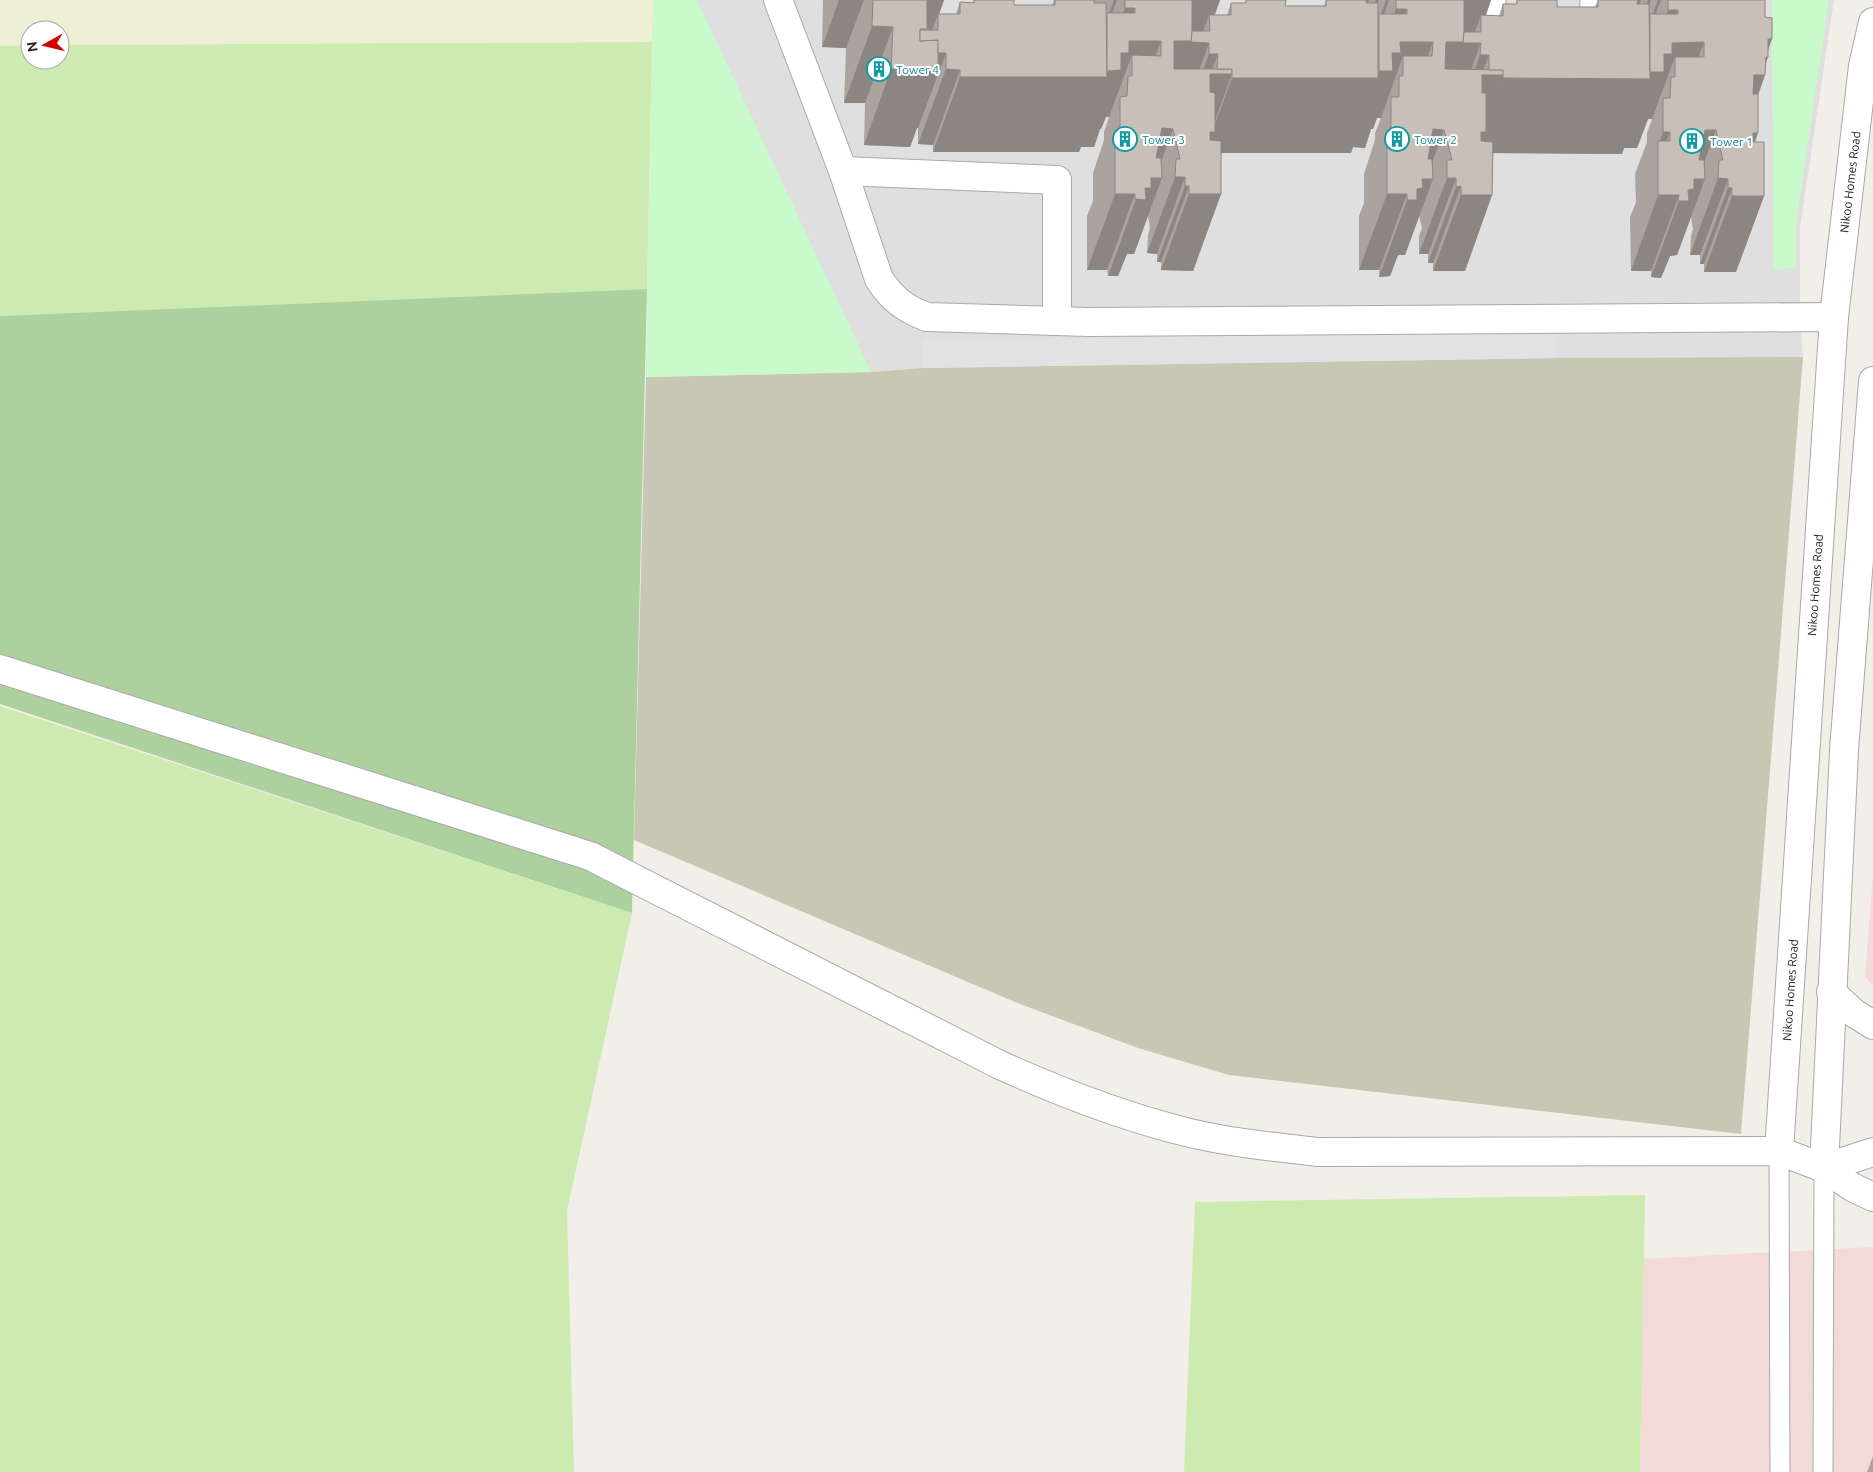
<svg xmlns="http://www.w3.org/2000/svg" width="1873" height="1472" font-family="Ubuntu,sans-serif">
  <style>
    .residential { fill: #e0dfdf }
    .commercial { fill: #f2dad9 }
    .construction { fill: #c7c7b4 }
    .farmland { fill: #eef0d5 }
    .grass { fill: #cdebb0 }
    .forest { fill: #add19e }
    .park { fill: #c8facc }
    .parking { fill: #e2e2e2 }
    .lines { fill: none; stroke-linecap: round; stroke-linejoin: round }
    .service-casing { stroke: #a9a9a9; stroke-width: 21 }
    .minor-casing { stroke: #a9a9a9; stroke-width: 30 }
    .tertiary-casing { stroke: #a9a9a9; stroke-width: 30 }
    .service { stroke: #fff; stroke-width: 19 }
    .minor { stroke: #fff; stroke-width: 28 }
    .tertiary { stroke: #fff; stroke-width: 28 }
    .wall { fill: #aba49e }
    .shaded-wall { fill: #8b8681 }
    .building { fill: #c7bfb8; stroke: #8b8681 }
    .labels { text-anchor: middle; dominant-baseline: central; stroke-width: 4; stroke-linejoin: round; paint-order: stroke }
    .culture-label { font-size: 12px; fill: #0d838f; stroke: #fff; text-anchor: start }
    .street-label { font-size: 12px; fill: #222; stroke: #fff }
  </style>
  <rect width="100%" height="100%" fill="#f2efe9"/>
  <polygon class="residential" points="653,0 1834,0 1800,228 1800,318 1803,357 1556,358 923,368 871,372 646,377"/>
  <g class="commercial">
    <polygon points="1873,874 1873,986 1865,977"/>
    <polygon points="1873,1247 1873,1472 1640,1472 1643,1259"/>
  </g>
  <polygon class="construction" points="1803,357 1741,1134 1229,1075 1138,1048 1020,1004 634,840 646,377 871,372 923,368 1556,358"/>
  <polygon class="farmland" points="0,0 653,0 652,42 60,45 60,30 30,30 30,45 0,46"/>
  <g class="grass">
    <polygon points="652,42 647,289 0,316 0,46 30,45 30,60 60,60 60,45"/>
    <polygon points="0,706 632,913 567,1211 574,1472 0,1472"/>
    <polygon points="1645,1195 1640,1472 1184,1472 1195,1202"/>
  </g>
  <polygon class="forest" points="647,289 632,913 0,704 0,316"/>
  <g class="park">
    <polygon points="653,0 697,0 871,372 646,377"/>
    <polygon points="1772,0 1829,0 1796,223 1796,268 1773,269"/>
  </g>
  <polygon class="parking" points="1555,330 1556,358 923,368 923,340"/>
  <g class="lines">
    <defs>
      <g id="service">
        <polyline points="1589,31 1590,0"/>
        <polyline points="1495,40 1496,0"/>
        <polyline points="1779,1151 1780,1472"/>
        <polyline points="1823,1472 1824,1168"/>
      </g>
      <g id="minor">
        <path d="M778,0L843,171L879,279C892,299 905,309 927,317L1088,322L1834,317"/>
        <polyline points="843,171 1057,180 1057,321"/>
        <polyline points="1831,992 1854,1013 1873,1025"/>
        <polyline points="1779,1151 1834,317 1863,66 1873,22"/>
        <polyline points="1824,1168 1844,750 1873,381"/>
      </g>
      <g id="tertiary">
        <path d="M0,669L590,856L1000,1065C1062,1093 1124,1117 1190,1133C1232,1143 1275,1147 1318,1152L1779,1151L1824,1168L1852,1187L1873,1197"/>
        <polyline points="1824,1168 1873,1152"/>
      </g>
    </defs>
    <use href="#service" class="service-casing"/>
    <use href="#minor" class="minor-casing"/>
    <use href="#tertiary" class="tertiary-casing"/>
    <use href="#service" class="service"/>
    <use href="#minor" class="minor"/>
    <use href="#tertiary" class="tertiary"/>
  </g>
  <g class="wall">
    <polygon points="823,0 944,0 939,14 956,14 960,2 973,3 974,0 1014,0 1014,5 1052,5 1054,0 1220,0 1215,15 1227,15 1231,3 1245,3 1246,0 1285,6 1324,6 1326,0 1491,0 1486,15 1499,16 1503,4 1516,4 1517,0 1557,7 1595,7 1598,0 1765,0 1765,17 1768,49 1765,65 1765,75 1758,96 1758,133 1755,142 1764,196 1736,272 1704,272 1704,264 1700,264 1700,255 1690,255 1691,236 1693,229 1691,217 1677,255 1670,256 1661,278 1651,277 1651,271 1631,271 1630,217 1636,202 1635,174 1647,142 1647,133 1652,119 1648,119 1637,148 1624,148 1622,154 1493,153 1492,195 1465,271 1433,271 1433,263 1428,263 1428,254 1419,254 1419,236 1422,228 1419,216 1405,255 1398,255 1390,276 1379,277 1379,270 1359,270 1359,216 1364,203 1364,174 1375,140 1375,133 1381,118 1377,118 1373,129 1371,129 1365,148 1353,147 1351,153 1221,153 1221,194 1193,271 1161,270 1161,262 1157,262 1157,254 1147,253 1148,235 1150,228 1148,216 1134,254 1127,254 1118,276 1108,276 1107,270 1087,270 1087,216 1093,201 1093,173 1104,140 1104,132 1109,117 1106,117 1101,129 1100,129 1094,147 1081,147 1079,152 933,152 933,145 918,144 918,128 917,128 910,147 864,145 865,103 844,103 846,48 822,47"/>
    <polygon points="1873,1456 1873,1472 1867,1472"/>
  </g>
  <g class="shaded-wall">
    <polygon points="839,0 864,0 846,48 822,47"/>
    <polygon points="926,0 944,0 938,17 938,14 928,42 937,53 946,53 918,128 917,128 910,147 864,145 891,69"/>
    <polygon points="1114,0 1117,0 1107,28 1107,19"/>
    <polygon points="1190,0 1220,0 1209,29 1209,15 1199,43 1209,43 1182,118 1164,117 1191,42 1164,117 1174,41"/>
    <polygon points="1366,0 1369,0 1362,19"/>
    <polygon points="1376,0 1379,0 1365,38 1362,38"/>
    <polygon points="1386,0 1389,0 1379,29 1379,20"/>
    <polygon points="1463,0 1491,0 1481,29 1481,15 1471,43 1481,43 1453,118 1418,118 1446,42"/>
    <polygon points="1638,0 1641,0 1634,20 1631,20"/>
    <polygon points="1648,0 1651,0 1637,39 1634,38"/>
    <polygon points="1658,0 1661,0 1650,29 1650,21"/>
    <polygon points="1125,8 1135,8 1113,70 1121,53 1129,41 1161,41 1133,118 1127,96 1132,76 1132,55 1109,117 1106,117 1101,129 1100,129 1094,147 1081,147 1079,152 933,152 960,77 1107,56"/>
    <polygon points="1396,9 1407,9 1384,71 1392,53 1400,42 1433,42 1405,118 1399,97 1403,76 1403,56 1381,118 1377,118 1373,129 1371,129 1365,148 1353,147 1351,153 1207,153 1221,194 1193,271 1161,270 1189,194 1210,74 1232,74 1211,132 1212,132 1232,78 1376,78 1379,71 1379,56"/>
    <polygon points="1668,10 1678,10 1656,72 1664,54 1672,43 1704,42 1676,119 1670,98 1675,77 1675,57 1652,119 1648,119 1637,148 1624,148 1622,154 1478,153 1492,195 1465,271 1433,271 1461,195 1461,188 1482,75 1504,75 1483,132 1503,78 1650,58"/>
    <polygon points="872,26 893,27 865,103 844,103"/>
    <polygon points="1768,39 1772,39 1759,75 1766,57 1768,57 1762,75 1765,75 1737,151 1754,75"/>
    <polygon points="1209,54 1218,54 1190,129 1182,129"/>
    <polygon points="1480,55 1489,55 1461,130 1453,130"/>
    <polygon points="946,69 960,70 933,145 918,144"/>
    <polygon points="1162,128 1173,129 1155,178 1162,178 1134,254 1127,254 1118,276 1108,276"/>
    <polygon points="1433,129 1444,130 1426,179 1433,179 1405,255 1398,255 1390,276 1379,277"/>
    <polygon points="1705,130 1716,130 1698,179 1705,179 1677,255 1670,256 1661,278 1651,277"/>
    <polygon points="1120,131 1127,131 1115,165 1115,145"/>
    <polygon points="1391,131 1399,131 1387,164 1387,144"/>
    <polygon points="1663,132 1670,132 1658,166 1658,147"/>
    <polygon points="1753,133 1758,133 1735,196 1764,196 1736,272 1704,272 1732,196"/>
    <polygon points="1175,177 1185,177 1157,254 1147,253"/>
    <polygon points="1447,178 1456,178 1428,254 1419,254"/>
    <polygon points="1718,178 1728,179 1700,255 1690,255"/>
    <polygon points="1185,186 1189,186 1161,262 1157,262"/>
    <polygon points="1461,186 1433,263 1428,263 1456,187"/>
    <polygon points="1728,188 1732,188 1704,264 1700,264"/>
    <polygon points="1115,194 1135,194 1107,270 1087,270"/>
    <polygon points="1387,194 1407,194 1379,270 1359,270"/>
    <polygon points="1658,195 1679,195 1651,271 1631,271"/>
  </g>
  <g class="building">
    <polygon points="873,0 927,0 927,29 920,29 920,41 938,40 938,71 891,69 893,27 872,26"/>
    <polygon points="974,0 1014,0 1014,5 1055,5 1055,0 1094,0 1094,3 1106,3 1107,77 960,77 960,70 946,69 946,53 938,53 938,40 920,41 920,30 938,30 938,14 960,14 960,2 974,3"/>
    <polygon points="1125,0 1192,0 1192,41 1174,41 1174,69 1232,69 1232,74 1210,74 1210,92 1215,93 1215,132 1210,132 1210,140 1221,141 1221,194 1189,194 1189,186 1185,186 1185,177 1175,177 1176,159 1180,159 1173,129 1162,128 1156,158 1161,158 1162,178 1151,178 1151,188 1145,188 1146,200 1135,199 1135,194 1115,194 1115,140 1127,139 1127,131 1120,131 1120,97 1127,96 1128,76 1132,76 1132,55 1161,56 1161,41 1129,41 1129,53 1121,53 1121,70 1107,71 1107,13 1135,13 1135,8 1125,8"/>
    <polygon points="1246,0 1286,0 1285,6 1326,6 1326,0 1366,0 1366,3 1378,3 1378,78 1232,78 1232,69 1217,69 1218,54 1209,54 1209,43 1191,42 1192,31 1210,31 1209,15 1231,15 1231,3 1246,3"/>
    <polygon points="1396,0 1464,0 1464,42 1446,42 1445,69 1503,70 1504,75 1482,75 1482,93 1486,93 1486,132 1481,132 1481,141 1493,142 1492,195 1461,195 1461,186 1456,187 1456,178 1447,178 1447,160 1452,160 1444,130 1433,129 1428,159 1432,159 1433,179 1422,179 1423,188 1417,189 1417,200 1407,200 1407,194 1387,194 1387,140 1399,140 1399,131 1391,131 1391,97 1399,97 1399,76 1403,76 1403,56 1432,56 1433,42 1400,42 1401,53 1392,53 1393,71 1379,71 1379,14 1407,14 1407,9 1396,9"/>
    <polygon points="1517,0 1557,0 1557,7 1598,7 1598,0 1638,0 1637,4 1649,4 1650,79 1503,78 1503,70 1489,70 1489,55 1480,55 1481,43 1463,43 1464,32 1481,32 1481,15 1503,16 1503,4 1517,4"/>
    <polygon points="1668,0 1765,0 1765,17 1772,18 1772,39 1768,39 1768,57 1766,57 1765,75 1754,75 1753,94 1758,94 1758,133 1753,133 1753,142 1764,142 1764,196 1732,196 1732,188 1728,188 1728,179 1718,178 1719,160 1723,160 1716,130 1705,130 1699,160 1704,160 1705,179 1694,179 1694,189 1688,190 1689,201 1678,201 1679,195 1658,195 1658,141 1670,141 1670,132 1663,132 1663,98 1670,98 1671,77 1675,77 1675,57 1704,57 1704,42 1672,43 1672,54 1664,54 1664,72 1650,72 1650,14 1678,14 1678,10 1668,10"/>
  </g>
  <defs>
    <symbol id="building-ring" viewBox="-11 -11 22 22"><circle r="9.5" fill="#fff" stroke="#0f9aa8" stroke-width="1.5"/><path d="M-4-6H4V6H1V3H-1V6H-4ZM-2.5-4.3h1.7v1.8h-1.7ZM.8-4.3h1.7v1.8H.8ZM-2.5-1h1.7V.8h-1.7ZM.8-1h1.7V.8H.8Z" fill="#0f9aa8"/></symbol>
  </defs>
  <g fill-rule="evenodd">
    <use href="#building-ring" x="865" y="55" width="28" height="28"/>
    <use href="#building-ring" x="1111" y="125" width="28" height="28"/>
    <use href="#building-ring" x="1383" y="125" width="28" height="28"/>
    <use href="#building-ring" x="1678" y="127" width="28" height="28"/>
  </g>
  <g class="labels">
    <g class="culture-label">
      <text x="896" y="69">Tower 4</text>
      <text x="1142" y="139">Tower 3</text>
      <text x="1414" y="139">Tower 2</text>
      <text x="1710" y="141">Tower 1</text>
    </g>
    <g class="street-label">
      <text transform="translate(1850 182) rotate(-83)">Nikoo Homes Road</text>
      <text transform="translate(1815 585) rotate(-86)">Nikoo Homes Road</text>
      <text transform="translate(1790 990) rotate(-86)">Nikoo Homes Road</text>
    </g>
  </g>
  <g transform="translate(45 45) rotate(262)"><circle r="24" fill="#ffffff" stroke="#a7a7a7"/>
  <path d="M0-4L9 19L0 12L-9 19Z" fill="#d40000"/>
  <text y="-8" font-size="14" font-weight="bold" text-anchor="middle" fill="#222222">N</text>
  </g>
</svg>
